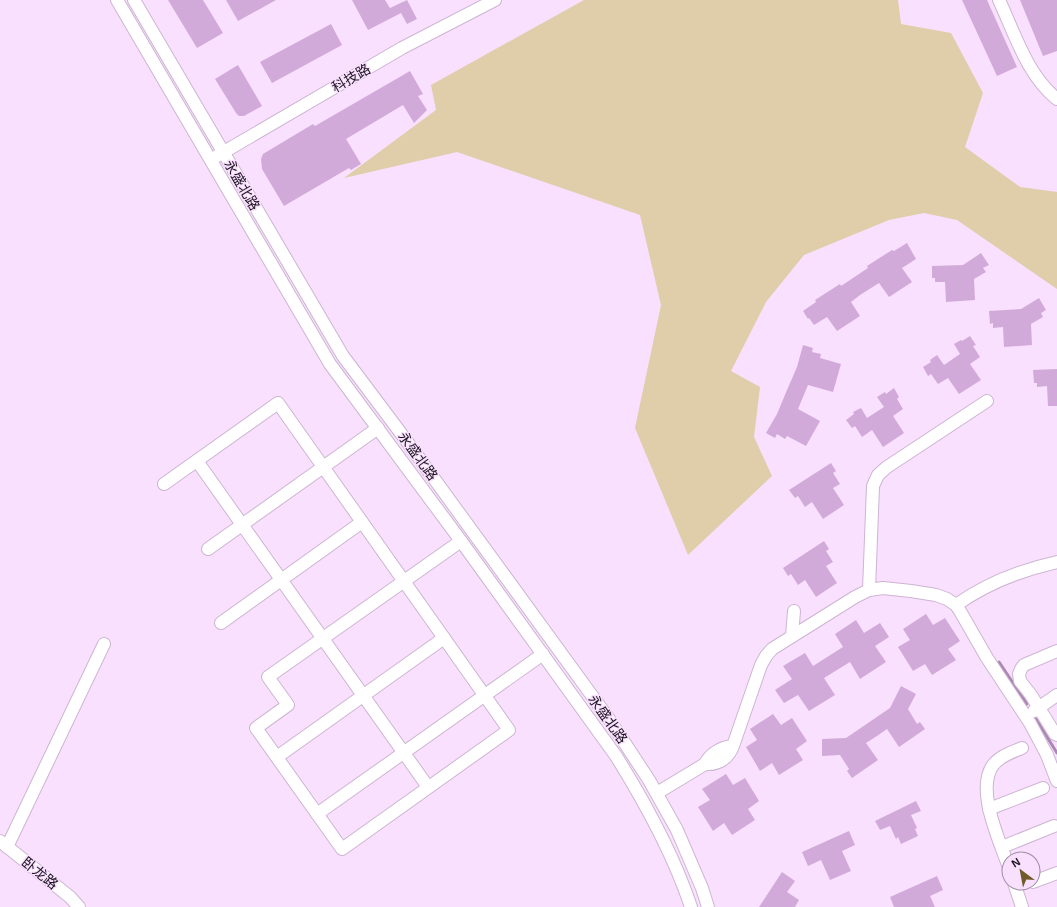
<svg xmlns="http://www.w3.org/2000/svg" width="1057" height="907" font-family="Helvetica,'Noto Sans SC',sans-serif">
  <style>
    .green { fill: #e0cda9 }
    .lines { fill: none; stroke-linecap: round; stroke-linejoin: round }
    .stream { stroke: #ac86b4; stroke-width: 3 }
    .building { fill: #d2aada }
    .minor-casing { stroke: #cdb5d2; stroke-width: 14 }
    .minor { stroke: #fff; stroke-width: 12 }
    .labels { text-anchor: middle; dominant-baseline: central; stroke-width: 3; stroke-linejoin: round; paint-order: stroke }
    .street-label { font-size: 14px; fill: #1c141e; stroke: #f8e0fe }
  </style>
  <rect width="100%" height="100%" fill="#f8e0fe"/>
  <polygon class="green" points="584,0 898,0 901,24 951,33 983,93 965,147 1020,187 1057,192 1057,289 957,220 924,213 889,220 804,255 766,302 731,371 760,387 754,437 772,476 688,555 635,428 661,305 640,215 457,152 344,178 436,110 431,85"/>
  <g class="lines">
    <g class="stream">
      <polyline points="999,662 1027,704"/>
      <polyline points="1036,719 1057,753"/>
    </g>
  </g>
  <g class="building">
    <polygon points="168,0 203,0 223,33 197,48"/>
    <polygon points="226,0 276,0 238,21"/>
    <polygon points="352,0 385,0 390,8 407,0 417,19 407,24 401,13 368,30"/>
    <polygon points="962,0 987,0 1017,67 997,76"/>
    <polygon points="1020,0 1057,0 1057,51 1043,56"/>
    <polygon points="331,24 342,45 272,83 260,62"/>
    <polygon points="238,65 262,106 244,116 239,116 236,113 215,79"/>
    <polygon points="410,71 423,94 418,96 427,110 414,123 403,105 346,139 361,164 351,170 349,168 284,206 262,169 261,159 263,154 313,124 315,126"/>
    <polygon points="907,243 916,259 902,268 912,282 889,297 879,283 860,295 851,302 860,316 837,331 827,317 814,325 809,318 808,319 803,311 816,302 815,300 840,284 841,286 868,268 867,266 892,250 894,251"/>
    <polygon points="981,253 989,265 983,268 986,272 974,279 975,300 946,302 945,282 935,282 935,278 932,278 932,266 963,265"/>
    <polygon points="1039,298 1046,310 1041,313 1043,317 1031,324 1032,345 1004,347 1003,327 993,328 993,323 990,324 989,311 1021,309"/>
    <polygon points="970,336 976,345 973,346 980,357 970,364 981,380 959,394 948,378 938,384 931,374 928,376 923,367 931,362 930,360 937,355 944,365 960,354 954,344 961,340 962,341"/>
    <polygon points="803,345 813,348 812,352 821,354 820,358 841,364 833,392 808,385 798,409 820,421 806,446 787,436 785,439 777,434 775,438 766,433 777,414 787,390 797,367"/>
    <polygon points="1057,369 1057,406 1048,406 1047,386 1037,387 1037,383 1034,383 1033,370"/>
    <polygon points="894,388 899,397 897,399 903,409 893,416 904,433 883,447 872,430 862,437 855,426 852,428 846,420 854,414 853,412 861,408 867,418 884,407 877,397 885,392 886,394"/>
    <polygon points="831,463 836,471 833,473 840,484 833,488 844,505 823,519 812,502 805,507 798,496 795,498 789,490"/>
    <polygon points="824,541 829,549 826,551 833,562 826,566 837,583 816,597 805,580 798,585 791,574 788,576 783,568"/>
    <polygon points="926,614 933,625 945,618 960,641 948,649 956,660 932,675 925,664 913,671 898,647 910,640 903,629"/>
    <polygon points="856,620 864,633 880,623 889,637 875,646 886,662 860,679 850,662 824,678 835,695 809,711 798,695 784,703 775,690 792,679 783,666 805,653 813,666 843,647 835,634"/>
    <polygon points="901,686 916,694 908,709 917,724 920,722 925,729 899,747 887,729 877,736 866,743 878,760 852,778 847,771 849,769 840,755 822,756 822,739 846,738 890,708"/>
    <polygon points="773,714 781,725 792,718 807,741 796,749 803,760 779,775 772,763 760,771 746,747 757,740 750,729"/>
    <polygon points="726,774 733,785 745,778 759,801 748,809 755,820 732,835 724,823 713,831 698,807 710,800 702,789"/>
    <polygon points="916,801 921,811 911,815 917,828 915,829 918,836 901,844 898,837 896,839 890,826 880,830 875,821"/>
    <polygon points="849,831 855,845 842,851 851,871 830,880 821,860 808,866 802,852"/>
    <polygon points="782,872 795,881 787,892 799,900 795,907 759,907"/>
    <polygon points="937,876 943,890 930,896 935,907 894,907 890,897"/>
  </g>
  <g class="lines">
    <defs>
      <g id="minor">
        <path d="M117,0L330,364L461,541L616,756C646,804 673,853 691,907"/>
        <polyline points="134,0 343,356 403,436 609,719 649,780 677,830 702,888 708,907"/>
        <path d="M999,0C1015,34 1027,75 1057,99"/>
        <polyline points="217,156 402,48 495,0"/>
        <polyline points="197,461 428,787"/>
        <path d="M164,484L278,403C355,512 432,621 509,730L342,849L256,728L288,705L268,677C333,631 397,586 461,541"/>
        <polyline points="208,549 378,428"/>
        <polyline points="869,590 873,486 878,475 887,467 987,401"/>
        <path d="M956,605C986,584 1021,570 1057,562"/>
        <polyline points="221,623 362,522"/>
        <polyline points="792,636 794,611"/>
        <polyline points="1057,651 1024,665 1021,669 1019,674 1020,681 1031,695 1055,734 1057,735"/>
        <polyline points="1034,711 1057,695"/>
        <path d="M733,746C721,747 710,754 705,764C718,765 728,759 733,746L761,665L766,656L772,649L855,597L869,590L883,588L911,591L936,595L947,599L956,605L960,611L987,658L1030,723L1047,755L1057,781"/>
        <polyline points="277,757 444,638"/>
        <polyline points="657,793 705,764"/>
        <polyline points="989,809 1043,788"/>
        <polyline points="317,814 543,654"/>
        <polyline points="0,841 70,897 79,907"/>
        <polyline points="7,847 104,644"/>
        <polyline points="1002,847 1054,826"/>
        <path d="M1009,868C1000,841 975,790 993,765C1000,756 1012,752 1022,748"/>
        <polyline points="1033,882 1057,873"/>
        <polyline points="1014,883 1022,907"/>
      </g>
    </defs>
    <use href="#minor" class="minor-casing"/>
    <use href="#minor" class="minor"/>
  </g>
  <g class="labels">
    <g class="street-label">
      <text transform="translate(351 78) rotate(-30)">科技路</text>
      <text transform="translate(242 185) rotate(60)">永盛北路</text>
      <text transform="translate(418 456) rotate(54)">永盛北路</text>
      <text transform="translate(608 719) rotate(55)">永盛北路</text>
      <text transform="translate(40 873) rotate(39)">卧龙路</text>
    </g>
  </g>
  <g transform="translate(1021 871) rotate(328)"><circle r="19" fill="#f8e0fe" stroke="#a08ea4"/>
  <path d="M0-3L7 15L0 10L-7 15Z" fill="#715a2a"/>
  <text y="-6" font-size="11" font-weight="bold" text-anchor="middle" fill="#1c141e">N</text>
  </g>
</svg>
